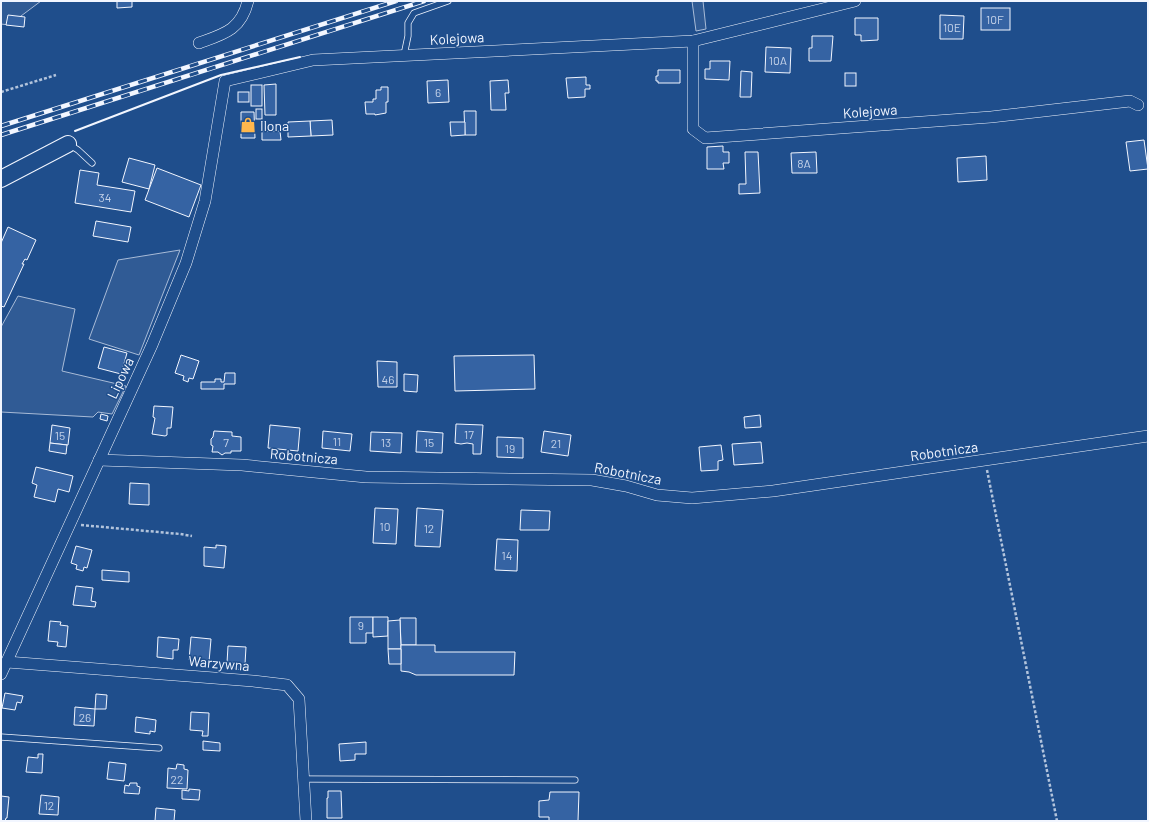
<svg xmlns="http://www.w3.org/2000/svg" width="1149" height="822" font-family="Barlow,sans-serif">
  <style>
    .green { fill: #305b95; stroke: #a8bbd7 }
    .building { fill: #3563a3; stroke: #f2f6ff }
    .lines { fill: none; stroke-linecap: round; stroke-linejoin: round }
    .lane-casing { stroke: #f2f6ff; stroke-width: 7 }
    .street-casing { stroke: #f2f6ff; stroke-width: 12 }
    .secondary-casing { stroke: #f2f6ff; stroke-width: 18 }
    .path { stroke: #b3c4dc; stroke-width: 2.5; stroke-dasharray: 3 2; stroke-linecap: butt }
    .lane { stroke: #1f4e8c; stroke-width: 5.5 }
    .street { stroke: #1f4e8c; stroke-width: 11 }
    .secondary { stroke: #1f4e8c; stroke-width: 16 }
    .rail-casing { stroke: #f2f6ff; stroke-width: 4.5 }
    .rail { stroke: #1f4e8c; stroke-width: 3; stroke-dasharray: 9; stroke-linecap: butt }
    .wall { stroke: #f2f6ff; stroke-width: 2 }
    .labels { text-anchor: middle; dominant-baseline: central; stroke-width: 3; stroke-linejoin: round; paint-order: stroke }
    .number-label { font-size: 12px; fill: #c3d1e8 }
    .street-label { font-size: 14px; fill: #f2f6ff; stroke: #1f4e8c }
    .poi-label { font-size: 14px; fill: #f2f6ff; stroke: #1f4e8c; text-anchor: start }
  </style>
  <rect width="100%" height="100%" fill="#1f4e8c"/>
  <g class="green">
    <polygon points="1,1 41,1 9,25 1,24"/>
    <polygon points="692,1 703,1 706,29 696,31"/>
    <polygon points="180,250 139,355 89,339 118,260"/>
    <polygon points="18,296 75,309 62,371 126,386 112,414 98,412 93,417 1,412 1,327"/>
  </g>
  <g class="building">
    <polygon points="117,1 132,1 132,7 117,8"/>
    <rect x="981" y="8" width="29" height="22"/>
    <polygon points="8,15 25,17 24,27 6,25"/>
    <polygon points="940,15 964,16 963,39 940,39"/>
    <polygon points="855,18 878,18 878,40 861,41 861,35 855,35"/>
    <polygon points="812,36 833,36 831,61 809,61 809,48 812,48"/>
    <polygon points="766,47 791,48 790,73 765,72"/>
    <polygon points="710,61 730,61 729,80 705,79 705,69 710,69"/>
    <polygon points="658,70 680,70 680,83 658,83 658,81 656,81 656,76 658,76"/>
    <polygon points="741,71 752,72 751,97 740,97"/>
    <rect x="845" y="73" width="11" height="13"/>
    <polygon points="586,77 586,85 590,85 590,89 585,89 585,97 568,98 566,78"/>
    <polygon points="448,80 449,102 428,103 427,81"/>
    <polygon points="508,80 509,93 505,93 506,110 491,110 490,81"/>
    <polygon points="276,84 276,115 265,115 264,85"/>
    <rect x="251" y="85" width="11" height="21"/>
    <polygon points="381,87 388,87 388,102 386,102 386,113 375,115 375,114 366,114 365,102 373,102 373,99 376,99 376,90 381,90"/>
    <rect x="238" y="92" width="11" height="10"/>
    <rect x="256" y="109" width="6" height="10"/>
    <polygon points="464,111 476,111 476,135 465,135"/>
    <polygon points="241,112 254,112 255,138 241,138"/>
    <polygon points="332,120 333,135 311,136 310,121"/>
    <polygon points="310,121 311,136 288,137 288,122"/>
    <polygon points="450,122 465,122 465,135 451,136"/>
    <polygon points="262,131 280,131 281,140 262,140"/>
    <polygon points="1144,140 1148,169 1130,171 1126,142"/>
    <polygon points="723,146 723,152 729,152 729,163 723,163 724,169 707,169 707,147"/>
    <polygon points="745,152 758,152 760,193 739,194 739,184 746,184"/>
    <polygon points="816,152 817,173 792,173 791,153"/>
    <polygon points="986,156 987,180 958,182 957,158"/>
    <polygon points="129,158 155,165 149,189 122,182"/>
    <polygon points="157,168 201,185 189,217 145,200"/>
    <polygon points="80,170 99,173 97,185 135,191 131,212 75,203"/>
    <polygon points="96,221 131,227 128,242 93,236"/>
    <polygon points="8,227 36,240 27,260 25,259 22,264 24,264 4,307 1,306 1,243"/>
    <polygon points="104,347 127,353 121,374 98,368"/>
    <polygon points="181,355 199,361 193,379 189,378 188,382 183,380 184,376 175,373"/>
    <polygon points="534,355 535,389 455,391 454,356"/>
    <polygon points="377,361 397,362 397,387 378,387"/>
    <polygon points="225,373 235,373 235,384 224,384 224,389 201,389 201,382 215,382 215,379 221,379 221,382 224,382"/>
    <polygon points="404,374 418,375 417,392 404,391"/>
    <polygon points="154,406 173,407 171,428 167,428 167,435 165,436 152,434 155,418 153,417"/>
    <polygon points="101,414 108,416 107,421 100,419"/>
    <polygon points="760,415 761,427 745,428 744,417"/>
    <polygon points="456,424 483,425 481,454 473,454 473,444 467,443 461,444 455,443"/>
    <polygon points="52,425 70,428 68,445 50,443"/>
    <polygon points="270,425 300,428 298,451 268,448"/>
    <polygon points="214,431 232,432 232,436 241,437 241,451 231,451 231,453 225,453 222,455 218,452 212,452 213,446 211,445 211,439 213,437"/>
    <polygon points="323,431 352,434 350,451 322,448"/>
    <polygon points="417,431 443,433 442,453 416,452"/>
    <polygon points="544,431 571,435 568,456 541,452"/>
    <polygon points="371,432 402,433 401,453 370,451"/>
    <polygon points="497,437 523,438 523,458 497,457"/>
    <polygon points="761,442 763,463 734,465 732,444"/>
    <polygon points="50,443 67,445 66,454 49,451"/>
    <polygon points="721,445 723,460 718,461 718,470 701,471 699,447"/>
    <polygon points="36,467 73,476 69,492 58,489 55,502 34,497 37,485 32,483"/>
    <polygon points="130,483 149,484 149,505 129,504"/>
    <polygon points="375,508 398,509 396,544 373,543"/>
    <polygon points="417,508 443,510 440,547 415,546"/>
    <polygon points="521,510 550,511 549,530 520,530"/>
    <polygon points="497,539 518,540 517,571 495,570"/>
    <polygon points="216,545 226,546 224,568 204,566 204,547 216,548"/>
    <polygon points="76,546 92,550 87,568 84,567 83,571 76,569 77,565 71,563"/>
    <polygon points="102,570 129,572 129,582 102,580"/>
    <polygon points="76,586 93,588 91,601 96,602 95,607 73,605"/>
    <polygon points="350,617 373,617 373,633 366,633 366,643 350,643"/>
    <polygon points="373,617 388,617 388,636 373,637"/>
    <polygon points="400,618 416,618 416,645 401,645"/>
    <polygon points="400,620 401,649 388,649 388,621"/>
    <polygon points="50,621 61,622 60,625 68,626 66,647 57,646 58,642 48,641"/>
    <polygon points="158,637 179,639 178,650 173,650 173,659 157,657"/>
    <polygon points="191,637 211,639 209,662 189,660"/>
    <polygon points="401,645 435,645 435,652 515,652 514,675 416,675 409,672 401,671"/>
    <polygon points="228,646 246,647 245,664 244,664 244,670 235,669 236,663 227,663"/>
    <polygon points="388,649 401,649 401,664 389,664"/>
    <polygon points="5,693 23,696 21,703 17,702 15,710 2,708"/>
    <polygon points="96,694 107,695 106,709 95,709"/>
    <polygon points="75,707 95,709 94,726 74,725"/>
    <polygon points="191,712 209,713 208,736 202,736 203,731 190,730"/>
    <polygon points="136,717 156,720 155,732 150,731 150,734 135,732"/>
    <polygon points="203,741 220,743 220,751 203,750"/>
    <polygon points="366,742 366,754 355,754 355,760 340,761 339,744"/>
    <polygon points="38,754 43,754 42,773 26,772 28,757 38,758"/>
    <polygon points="109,762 126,764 124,781 107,779"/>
    <polygon points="177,764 184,765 184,769 188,770 187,789 167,788 168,768 176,769"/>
    <polygon points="130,783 137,783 137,786 140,787 139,794 124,793 125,785 129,786"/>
    <polygon points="189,789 200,790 199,800 182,799 182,790 189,791"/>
    <polygon points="328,791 341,791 342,818 327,818 327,798 328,798"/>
    <polygon points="550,792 579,792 578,821 549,821 549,817 539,817 539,801 549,800"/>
    <polygon points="41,795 59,797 58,815 39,814"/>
    <polygon points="1,796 9,797 7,818 6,818 5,821 1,821"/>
    <polygon points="156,808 175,810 174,821 155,821"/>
  </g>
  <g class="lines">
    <defs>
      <g id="lane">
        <polyline points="404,55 408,36 408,23 414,13 448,1"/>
        <polyline points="70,145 78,150 92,163"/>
        <polyline points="1,737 159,748"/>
        <polyline points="303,779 575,780"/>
      </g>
      <g id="street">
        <polyline points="693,41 693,129 705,138 991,117 1130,101 1138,105"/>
        <path d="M199,43C224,34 241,30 248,1"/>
        <polyline points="99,460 242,465 366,477 592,480 626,486 657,495 692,498 773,491 1148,436"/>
        <polyline points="7,662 253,681 287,685 299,699 306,821"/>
        <polyline points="1,674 152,345 186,263 205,201 225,81 313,60 693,41 855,1"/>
      </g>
      <polyline id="secondary" points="1,179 68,144"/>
    </defs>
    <use href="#lane" class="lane-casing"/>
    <use href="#street" class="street-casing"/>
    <use href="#secondary" class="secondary-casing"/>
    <g class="path">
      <polyline points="1,92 56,75"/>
      <polyline points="987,470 1057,821"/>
      <polyline points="81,525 180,534 192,536"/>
    </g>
    <use href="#lane" class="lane"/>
    <use href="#street" class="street"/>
    <use href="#secondary" class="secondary"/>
    <defs>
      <g id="rail">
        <polyline points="1,126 396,1"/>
        <polyline points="1,135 424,1"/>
      </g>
    </defs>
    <use href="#rail" class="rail-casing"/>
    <use href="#rail" class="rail"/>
    <polyline class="wall" points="75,131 221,75 300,57"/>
  </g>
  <defs>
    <symbol id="shop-bare" viewBox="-9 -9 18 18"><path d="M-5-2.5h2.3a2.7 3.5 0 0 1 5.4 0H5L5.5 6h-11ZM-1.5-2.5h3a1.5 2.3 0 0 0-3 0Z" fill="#ffb74d" stroke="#1f4e8c" stroke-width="2.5" paint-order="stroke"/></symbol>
  </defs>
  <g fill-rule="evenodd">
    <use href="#shop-bare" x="237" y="114" width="22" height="22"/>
  </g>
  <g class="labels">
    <g class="number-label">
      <text x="995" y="19">10F</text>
      <text x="952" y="27">10E</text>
      <text x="778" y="60">10A</text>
      <text x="438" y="92">6</text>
      <text x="804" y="163">8A</text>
      <text x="105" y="197">34</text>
      <text x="388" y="379">46</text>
      <text x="469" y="434">17</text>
      <text x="60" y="435">15</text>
      <text x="337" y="441">11</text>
      <text x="226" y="442">7</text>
      <text x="386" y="442">13</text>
      <text x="429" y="442">15</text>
      <text x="556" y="443">21</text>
      <text x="510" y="448">19</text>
      <text x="385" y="526">10</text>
      <text x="429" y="528">12</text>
      <text x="507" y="555">14</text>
      <text x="361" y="625">9</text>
      <text x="85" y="717">26</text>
      <text x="177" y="779">22</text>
      <text x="49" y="805">12</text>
    </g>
    <g class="street-label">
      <text transform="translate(457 38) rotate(-3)">Kolejowa</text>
      <text transform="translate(870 111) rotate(-4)">Kolejowa</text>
      <text transform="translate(120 378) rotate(-65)">Lipowa</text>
      <text transform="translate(944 451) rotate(-8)">Robotnicza</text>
      <text transform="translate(304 456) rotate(5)">Robotnicza</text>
      <text transform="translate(628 473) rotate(11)">Robotnicza</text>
      <text transform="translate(219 663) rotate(5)">Warzywna</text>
    </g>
    <g class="poi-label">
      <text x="260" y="125">Ilona</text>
    </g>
  </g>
  <rect width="1149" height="822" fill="none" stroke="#f2f6ff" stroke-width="4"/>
</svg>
